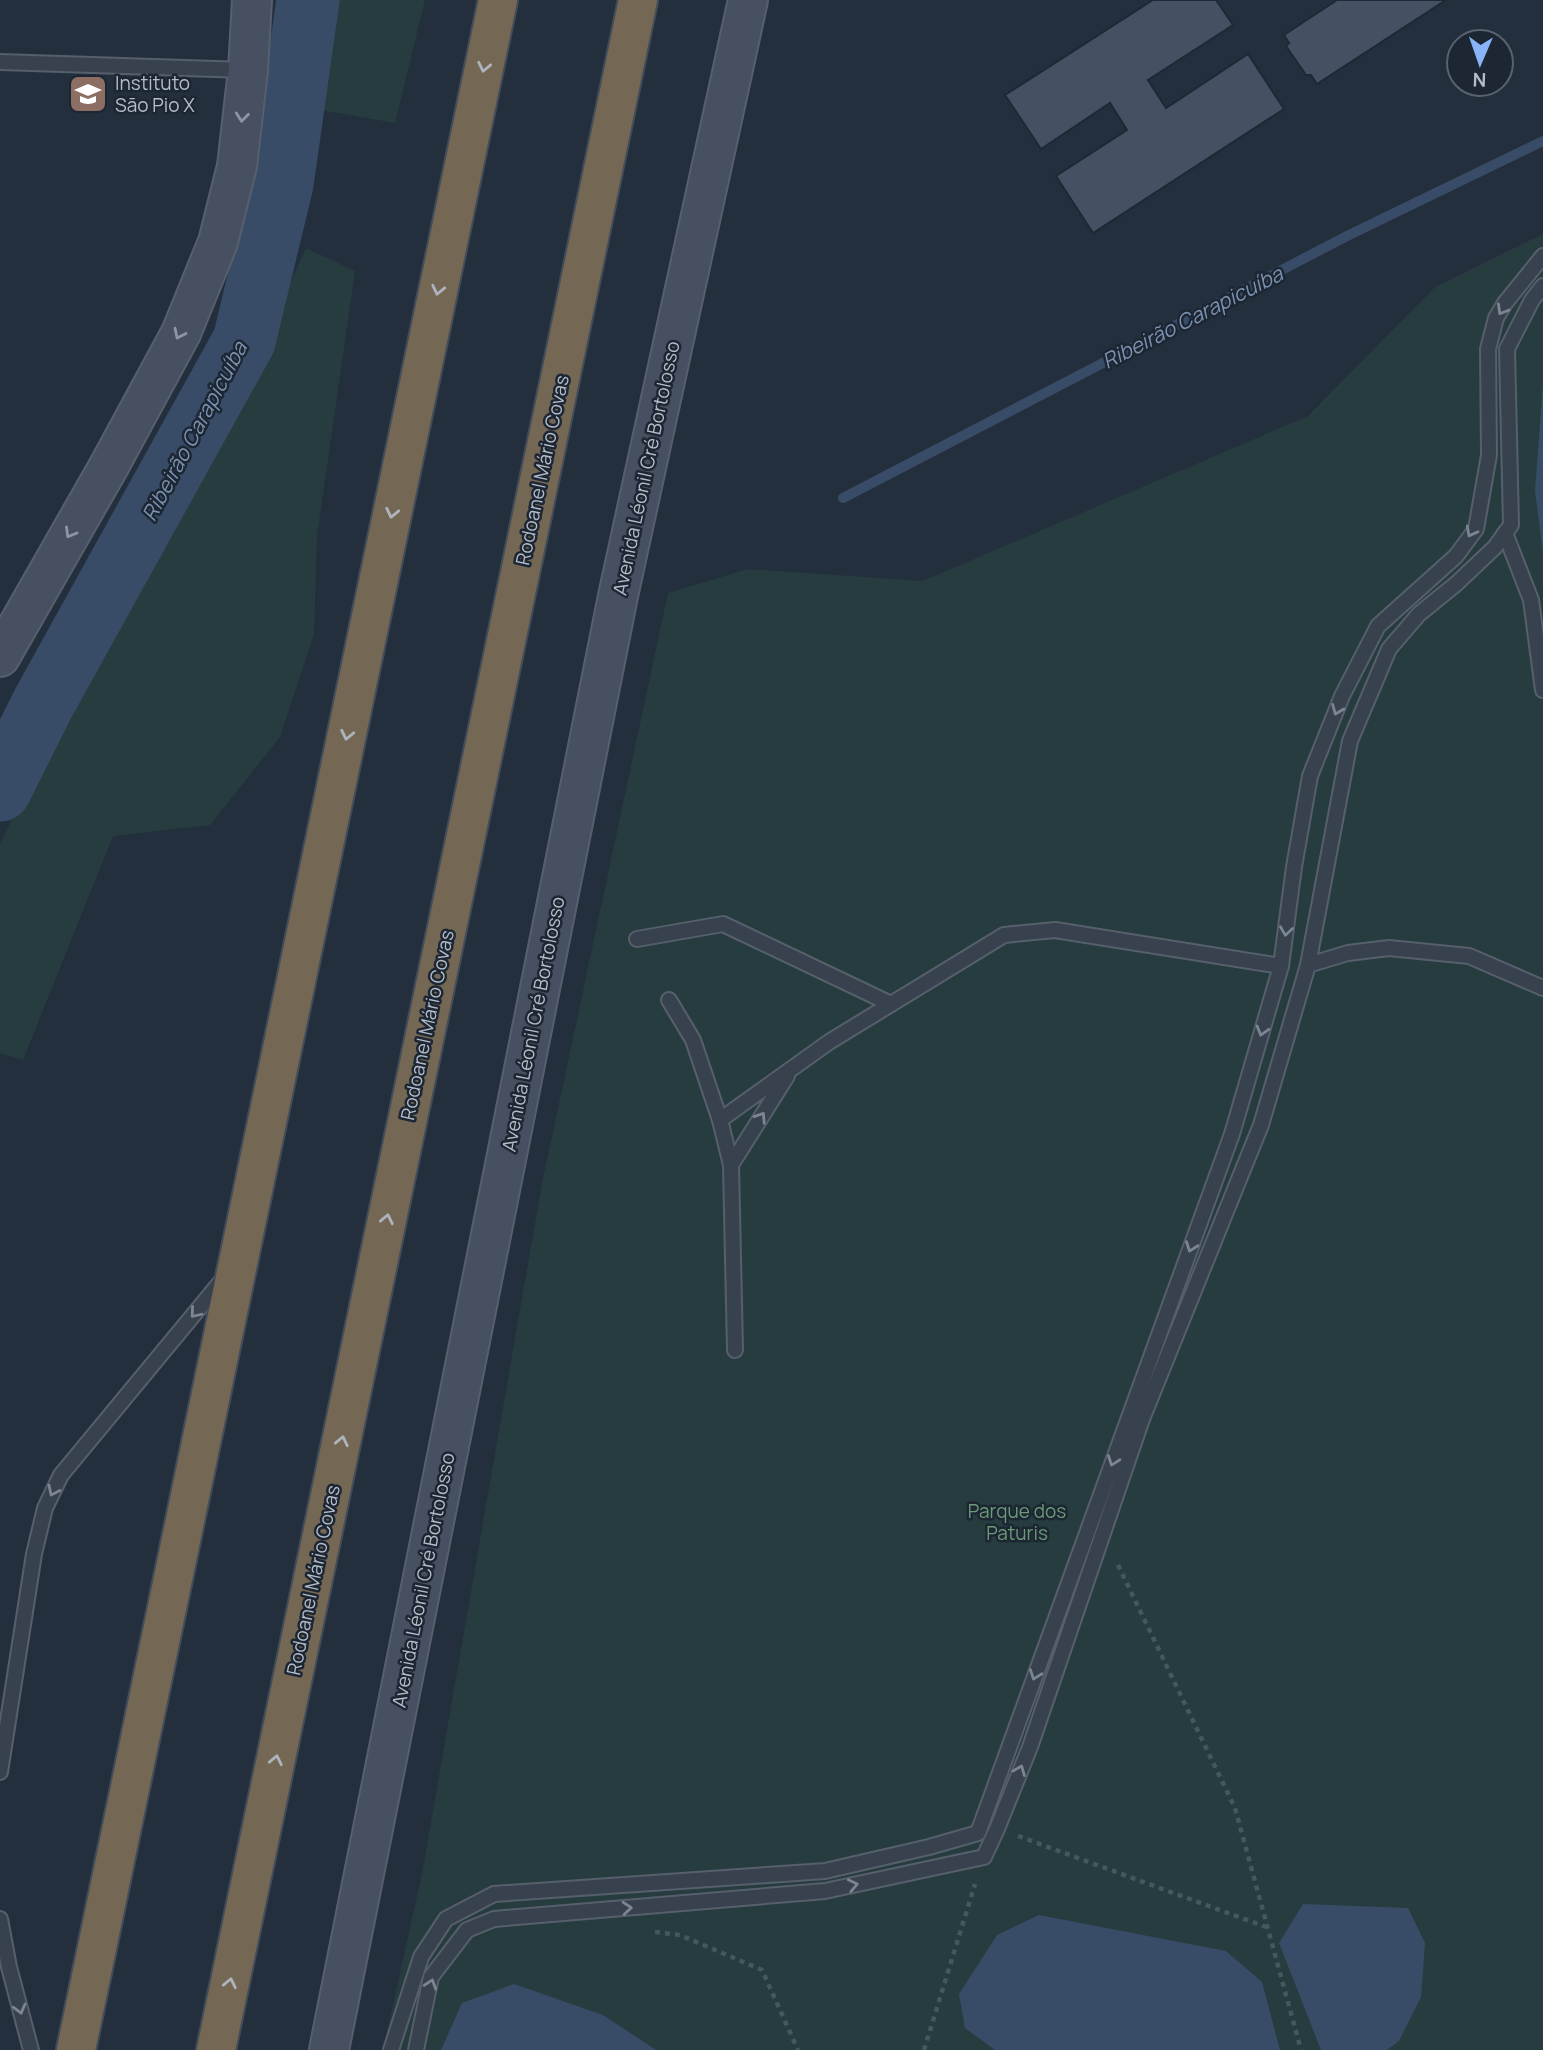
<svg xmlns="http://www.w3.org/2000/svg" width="1543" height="2050" font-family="Manrope,sans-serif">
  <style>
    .green { fill: #263c3f }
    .water { fill: #394c67 }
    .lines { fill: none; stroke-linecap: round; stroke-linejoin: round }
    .stream { stroke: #394c67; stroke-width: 10 }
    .river { stroke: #394c67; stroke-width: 63 }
    .building { fill: #455162; stroke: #1f2835; stroke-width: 2 }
    .lane-casing { stroke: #565f6c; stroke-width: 18 }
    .secondary-casing { stroke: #565f6c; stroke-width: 42 }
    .highway-casing { stroke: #434c59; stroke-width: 42 }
    .path { stroke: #44595c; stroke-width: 4.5; stroke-dasharray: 5 5; stroke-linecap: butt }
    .lane { stroke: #38414e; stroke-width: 14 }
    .secondary { stroke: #465061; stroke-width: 38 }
    .highway { stroke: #746855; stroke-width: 38 }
    .oneway { stroke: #aeb4bd }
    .oneway2 { stroke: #8e96a5 }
    .oneway3 { stroke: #7c8592 }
    .labels { text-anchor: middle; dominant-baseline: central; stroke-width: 5; stroke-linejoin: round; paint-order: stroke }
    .poi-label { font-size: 19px; fill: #b4bcc9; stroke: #1d2633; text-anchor: start }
    .street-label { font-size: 19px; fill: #b4bcc9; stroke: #1d2633 }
    .park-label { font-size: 19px; fill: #6b9a76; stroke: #1d2633 }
    .water-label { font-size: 21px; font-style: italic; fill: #7c92b1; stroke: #1d2633 }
  </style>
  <rect width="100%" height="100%" fill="#242f3e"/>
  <g class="green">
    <polygon points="329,0 425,0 395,123 321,110"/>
    <polygon points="1543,234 1543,2050 383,2050 422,1874 542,1183 668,593 748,569 923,581 1308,416 1435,287"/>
    <polygon points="306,248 355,271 317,536 314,634 280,737 210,825 113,836 23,1060 0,1053 0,845 40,758 128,584 224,430"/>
  </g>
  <g class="water">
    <polygon points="1543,383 1543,553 1535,491"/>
    <polygon points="1303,1904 1408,1908 1425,1943 1421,1997 1399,2041 1387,2050 1321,2050 1279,1943"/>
    <polygon points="1039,1915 1226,1951 1262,1982 1280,2050 995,2050 965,2028 959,1994 997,1935"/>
    <polygon points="514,1984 603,2015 656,2050 441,2050 462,2003"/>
  </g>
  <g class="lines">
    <polyline class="stream" points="843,498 1349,235 1543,141"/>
    <polyline class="river" points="0,790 44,702 244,341 282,184 308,0"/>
  </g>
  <g class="building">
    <polygon points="1153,0 1216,0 1233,25 1148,80 1166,108 1248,54 1284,109 1093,233 1056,176 1127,130 1110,103 1041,149 1005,95"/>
    <polygon points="1337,0 1446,0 1317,84 1311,75 1306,75 1286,46 1289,43 1284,35"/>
  </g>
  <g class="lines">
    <defs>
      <g id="lane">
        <polyline points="0,62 246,70"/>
        <polyline points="1505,533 1531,600 1543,690"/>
        <polyline points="637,939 723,924 891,1004"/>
        <polyline points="1308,965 1348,953 1389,948 1469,956 1543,988"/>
        <polyline points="669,1000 693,1040 720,1120 731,1165 735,1350"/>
        <polyline points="720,1120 829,1042 1004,935 1055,930 1281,966"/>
        <polyline points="731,1165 787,1076"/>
        <polyline points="0,1772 34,1554 45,1508 61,1475 224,1278"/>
        <polyline points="0,1919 9,1967 31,2050"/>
        <polyline points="391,2050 421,1957 446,1919 494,1894 825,1871 929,1847 978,1833 1232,1134 1281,966 1294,867 1310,776 1342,696 1378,626 1456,556 1476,529 1489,455 1488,349 1496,318 1505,303 1543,256"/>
        <polyline points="416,2050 431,1977 467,1930 494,1919 825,1891 984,1857 997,1829 1030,1747 1142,1419 1261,1125 1308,965 1350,741 1389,649 1419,614 1456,584 1495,547 1511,525 1507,349 1532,300 1543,286"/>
      </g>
      <g id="secondary">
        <polyline points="0,657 109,466 181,333 218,242 237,166 248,70 252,0"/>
        <polyline points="329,2050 618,596 748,0"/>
      </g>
      <g id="highway">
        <polyline points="76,2050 498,0"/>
        <polyline points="216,2050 638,0"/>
      </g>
    </defs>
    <use href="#lane" class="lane-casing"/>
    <use href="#secondary" class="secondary-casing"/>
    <use href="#highway" class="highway-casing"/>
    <g class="path">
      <polyline points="1118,1565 1235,1808 1301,2050"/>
      <polyline points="1018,1836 1266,1927"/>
      <polyline points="655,1932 680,1935 762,1970 798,2050"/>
      <polyline points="924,2050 975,1884"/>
    </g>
    <use href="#lane" class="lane"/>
    <use href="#secondary" class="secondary"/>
    <use href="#highway" class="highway"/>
  </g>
  <defs><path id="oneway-chevron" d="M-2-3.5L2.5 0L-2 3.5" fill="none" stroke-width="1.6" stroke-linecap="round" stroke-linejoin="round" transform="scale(1.75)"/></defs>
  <g class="oneway">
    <use href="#oneway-chevron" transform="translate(484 67) rotate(102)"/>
    <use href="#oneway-chevron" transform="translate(438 290) rotate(102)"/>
    <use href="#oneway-chevron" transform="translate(392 513) rotate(102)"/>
    <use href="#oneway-chevron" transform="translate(347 735) rotate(102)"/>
    <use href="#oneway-chevron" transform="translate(387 1219) rotate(-78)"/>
    <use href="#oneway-chevron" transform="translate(342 1441) rotate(-78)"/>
    <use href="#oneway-chevron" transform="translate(276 1760) rotate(-78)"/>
    <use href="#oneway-chevron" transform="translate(230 1983) rotate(-78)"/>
  </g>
  <g class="oneway2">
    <use href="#oneway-chevron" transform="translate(242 117) rotate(96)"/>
    <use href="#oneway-chevron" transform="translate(179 334) rotate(116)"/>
    <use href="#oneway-chevron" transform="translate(70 533) rotate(120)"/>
  </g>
  <g class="oneway3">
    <use href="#oneway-chevron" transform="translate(1502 310) rotate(120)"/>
    <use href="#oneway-chevron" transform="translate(1471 532) rotate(118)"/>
    <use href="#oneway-chevron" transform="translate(1337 710) rotate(112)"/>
    <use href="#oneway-chevron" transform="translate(1286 931) rotate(98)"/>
    <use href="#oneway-chevron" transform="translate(1262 1031) rotate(106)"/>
    <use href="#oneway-chevron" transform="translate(761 1117) rotate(-57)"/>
    <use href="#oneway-chevron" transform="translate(1191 1247) rotate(110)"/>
    <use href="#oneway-chevron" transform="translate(195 1313) rotate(130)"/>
    <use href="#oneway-chevron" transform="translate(1113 1461) rotate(110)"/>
    <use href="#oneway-chevron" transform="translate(53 1491) rotate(116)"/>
    <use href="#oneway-chevron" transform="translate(1035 1675) rotate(110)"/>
    <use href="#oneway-chevron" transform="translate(1020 1770) rotate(-68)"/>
    <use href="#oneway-chevron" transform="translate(853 1885) rotate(-12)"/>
    <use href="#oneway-chevron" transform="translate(627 1908) rotate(-5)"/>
    <use href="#oneway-chevron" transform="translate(431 1984) rotate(-72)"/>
    <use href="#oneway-chevron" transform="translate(20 2009) rotate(75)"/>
  </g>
  <defs>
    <symbol id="university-square" viewBox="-11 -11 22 22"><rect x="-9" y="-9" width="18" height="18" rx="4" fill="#8d6e63" stroke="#1d2633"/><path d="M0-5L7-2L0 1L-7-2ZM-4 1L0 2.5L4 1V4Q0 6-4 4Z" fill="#fff"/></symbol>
  </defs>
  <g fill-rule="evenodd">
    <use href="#university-square" x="66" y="72" width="44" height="44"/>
  </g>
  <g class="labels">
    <g class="poi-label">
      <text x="115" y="83">Instituto<tspan x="115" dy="22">São Pio X</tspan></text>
    </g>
    <g class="street-label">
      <text transform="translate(646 468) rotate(-78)">Avenida Léonil Cré Bortolosso</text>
      <text transform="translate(542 470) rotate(-78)">Rodoanel Mário Covas</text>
      <text transform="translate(533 1024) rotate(-79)">Avenida Léonil Cré Bortolosso</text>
      <text transform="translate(427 1025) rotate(-78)">Rodoanel Mário Covas</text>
      <text transform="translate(313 1580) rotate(-78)">Rodoanel Mário Covas</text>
      <text transform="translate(423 1580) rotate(-79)">Avenida Léonil Cré Bortolosso</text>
    </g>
    <g class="park-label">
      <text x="1017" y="1511">Parque dos<tspan x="1017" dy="22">Paturis</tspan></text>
    </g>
    <g class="water-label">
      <text transform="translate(1192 317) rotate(-27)">Ribeirão Carapicuíba</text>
      <text transform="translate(194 431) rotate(-62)">Ribeirão Carapicuíba</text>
    </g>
  </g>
  <g transform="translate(1480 63) rotate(182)"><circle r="33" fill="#1d2633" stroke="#59626f" stroke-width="2"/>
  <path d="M0-5L12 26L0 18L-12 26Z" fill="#8ab4f8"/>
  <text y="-10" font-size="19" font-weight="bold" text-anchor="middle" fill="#b4bcc9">N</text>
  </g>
</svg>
